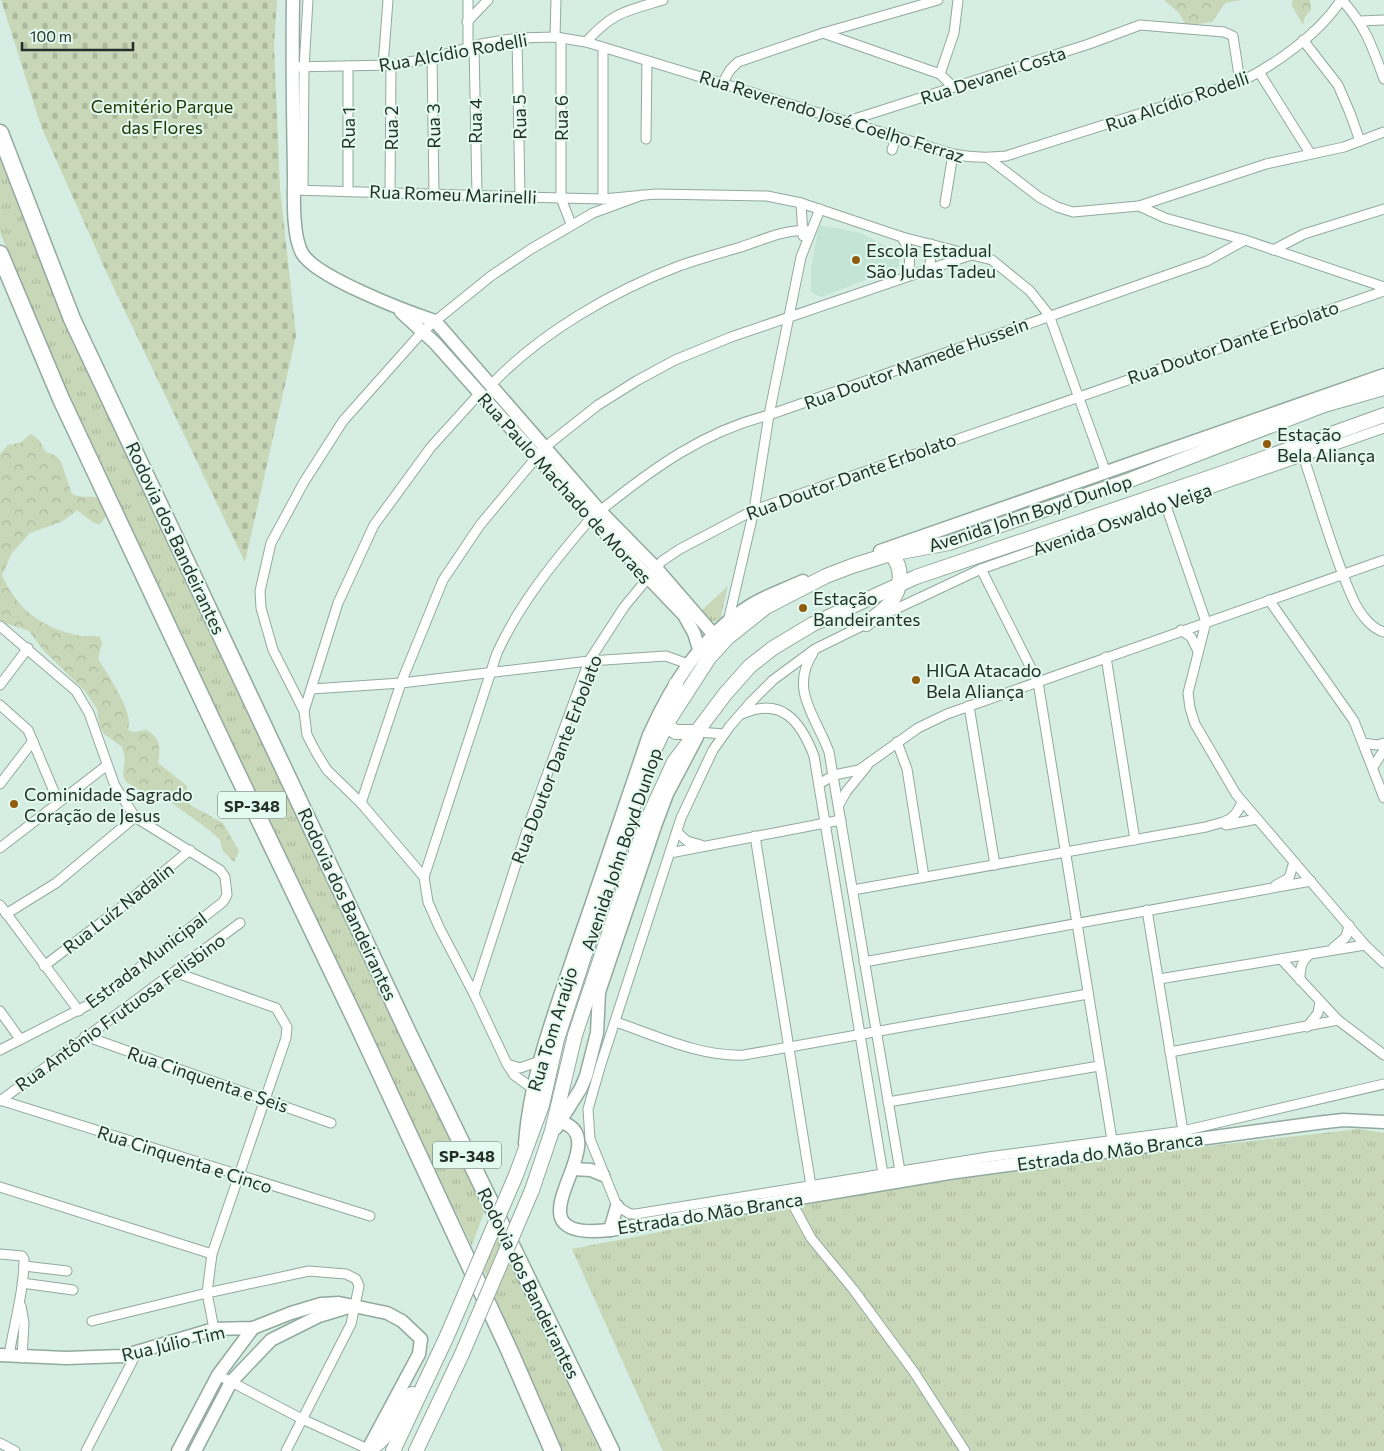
<svg xmlns="http://www.w3.org/2000/svg" width="1384" height="1451" font-family="Commissioner,sans-serif">
  <style>
    .built { fill: #c3e4d6 }
    .grass { fill: url(#grass-tufts) }
    .forest { fill: url(#forest-crowns) }
    .cemetery { fill: url(#cemetery-stones) }
    .lines { fill: none; stroke-linecap: round; stroke-linejoin: round }
    .street-casing { stroke: #92a99f; stroke-width: 11 }
    .secondary-casing { stroke: #92a99f; stroke-width: 15 }
    .primary-casing { stroke: #92a99f; stroke-width: 16 }
    .highway-casing { stroke: #92a99f; stroke-width: 19 }
    .street { stroke: #fff; stroke-width: 9 }
    .secondary { stroke: #fff; stroke-width: 12 }
    .primary { stroke: #fff; stroke-width: 14 }
    .highway { stroke: #fff; stroke-width: 16 }
    .primary-bridge-casing { stroke: #92a99f; stroke-width: 16; stroke-linecap: butt }
    .primary-bridge { stroke: #fff; stroke-width: 14 }
    .poi-dot { fill: #905c0d; stroke: #e2faef; stroke-width: 2 }
    .labels { text-anchor: middle; dominant-baseline: central; stroke-width: 4; stroke-linejoin: round; paint-order: stroke }
    .shield { fill: #e2faef; stroke: #5e6b65; stroke-width: 1 }
    .shield-label { font-size: 16px; font-weight: bold; fill: #252e2a }
    .street-label { font-size: 18px; fill: #252e2a; stroke: #e2faef }
    .park-label { font-size: 18px; fill: #233603; stroke: #e2faef }
    .poi-label { font-size: 18px; fill: #252e2a; stroke: #e2faef; text-anchor: start }
  </style>
  <defs>
    <pattern id="grass-tufts" width="24" height="20" patternUnits="userSpaceOnUse" patternTransform="scale(1.25)"><rect width="24" height="20" fill="#c8d7b7"/><path d="M3 7l-1-3M5 7V3M7 7l1-3M15 17l-1-3M17 17v-4M19 17l1-3" fill="none" stroke="#acb99e"/></pattern>
    <pattern id="forest-crowns" width="20" height="18" patternUnits="userSpaceOnUse" patternTransform="scale(1.25)"><rect width="20" height="18" fill="#c8d7b7"/><path d="M2 6a3 3 0 1 1 6 0M12 15a3 3 0 1 1 6 0" fill="none" stroke="#acb99e"/></pattern>
    <pattern id="cemetery-stones" width="16" height="16" patternUnits="userSpaceOnUse" patternTransform="scale(1.25)"><rect width="16" height="16" fill="#c8d7b7"/><path d="M2 7V4a2 2 0 0 1 4 0v3zM10 15v-3a2 2 0 0 1 4 0v3z" fill="#acb99e"/></pattern>
  </defs>
  <rect width="100%" height="100%" fill="#d5ede2"/>
  <polygon class="built" points="819,225 861,233 893,250 899,254 899,267 821,297 811,292 811,269"/>
  <g class="grass">
    <polygon points="0,153 293,809 485,1209 472,1246 267,822 39,331 0,232"/>
    <polygon points="728,586 720,620 709,622 701,611"/>
    <polygon points="1359,1129 1384,1133 1384,1451 663,1451 572,1249 802,1204 1066,1162"/>
    <polygon points="497,1234 600,1451 563,1451 519,1356 483,1268"/>
  </g>
  <g class="forest">
    <polygon points="1164,0 1241,0 1225,3 1212,22 1192,25 1185,24 1179,13"/>
    <polygon points="1292,0 1310,0 1311,10 1305,17 1303,25 1292,6"/>
    <path d="M31,434L39,440L46,452L56,456L61,462L72,494C91,502 98,487 108,514L100,524L94,523L77,510L63,521L30,533L12,553L2,575C17,610 43,629 81,636C88,637 93,634 100,637L102,643L98,659C107,674 135,713 128,730L133,732L147,730C160,738 161,748 158,763L187,786V800L190,805L223,823L239,851L234,862L223,851L220,840L208,829L165,798L143,792L126,782L123,775L125,759L122,747L104,734L99,724L97,709L85,691L43,650L29,631L8,624L0,625V454L8,445L20,443Z"/>
  </g>
  <polygon class="cemetery" points="1,0 277,0 274,45 280,188 296,336 245,562 109,278 41,126"/>
  <g class="lines">
    <defs>
      <g id="street">
        <path d="M1342,0C1366,27 1372,46 1384,79"/>
        <polyline points="1360,21 1384,20"/>
        <polyline points="467,22 488,0"/>
        <polyline points="823,33 940,74 953,87"/>
        <polyline points="555,37 556,0"/>
        <polyline points="517,38 520,196"/>
        <polyline points="561,38 561,198 571,224"/>
        <polyline points="1303,40 1338,85 1350,113 1360,141"/>
        <path d="M586,42C613,12 626,11 663,0"/>
        <polyline points="474,46 477,195"/>
        <polyline points="468,47 468,0"/>
        <polyline points="603,48 603,199"/>
        <polyline points="432,58 434,194"/>
        <polyline points="348,66 348,190"/>
        <polyline points="383,66 388,0"/>
        <path d="M292,67L391,65L432,58L481,44L517,38L555,37L586,42L953,154C972,158 987,158 1006,156L1240,82C1275,65 1320,33 1341,0"/>
        <polyline points="1259,72 1310,153"/>
        <polyline points="940,74 954,33 958,0"/>
        <polyline points="722,84 730,70 738,62 823,33 938,0"/>
        <polyline points="845,122 1089,44 1140,25 1224,32 1233,36 1240,82"/>
        <polyline points="646,139 647,61"/>
        <polyline points="892,150 896,137"/>
        <polyline points="988,158 1039,197 1057,207 1073,212 1139,206 1165,218 1245,240 1384,287"/>
        <polyline points="303,189 304,68 308,0"/>
        <polyline points="294,190 561,198 603,199 656,194 767,196 801,203 902,237 992,260 1030,291 1049,315 1106,473"/>
        <polyline points="390,191 391,65"/>
        <polyline points="801,203 803,236"/>
        <polyline points="945,203 953,154"/>
        <polyline points="1139,206 1266,164 1344,147 1384,132"/>
        <path d="M902,237C910,251 911,260 908,276"/>
        <polyline points="1273,250 1304,234 1384,209"/>
        <polyline points="930,268 931,244"/>
        <path d="M491,385C540,333 613,291 679,266C699,259 720,253 741,247C762,240 788,228 810,231"/>
        <path d="M1303,456C1319,502 1333,555 1353,599C1358,611 1371,629 1384,632"/>
        <polyline points="1165,503 1206,622 1188,693 1190,708 1195,724 1236,794 1365,945 1384,963"/>
        <path d="M600,511C652,469 704,431 769,415L1207,261L1245,240"/>
        <polyline points="981,569 1038,682 1112,1140"/>
        <polyline points="1269,600 1354,721 1384,798"/>
        <polyline points="881,616 981,569 1384,428"/>
        <polyline points="728,622 754,510 769,415 801,257 820,209"/>
        <polyline points="870,622 815,649 773,680 750,703 730,726 713,750 681,818 601,1064 588,1109 590,1139 617,1206 630,1214 636,1214 988,1157 1183,1131 1384,1084"/>
        <polyline points="0,626 76,691 89,713 115,786 135,817 220,870 225,877 227,895 223,902 98,1000 0,1050"/>
        <polyline points="1181,630 1191,637 1198,651"/>
        <path d="M813,653C789,690 816,716 829,752L900,1171"/>
        <polyline points="1106,657 1135,840"/>
        <polyline points="0,685 28,648"/>
        <polyline points="312,689 401,683 589,661 666,656 688,664"/>
        <polyline points="0,705 28,730 58,801"/>
        <polyline points="969,706 995,865"/>
        <polyline points="304,711 338,603 374,525 431,447 479,394"/>
        <path d="M742,714C782,696 801,722 814,756L883,1174"/>
        <polyline points="698,732 724,734"/>
        <polyline points="897,742 907,769 924,877"/>
        <polyline points="1363,743 1377,745 1384,743"/>
        <polyline points="1373,767 1384,750"/>
        <polyline points="0,784 33,741"/>
        <polyline points="819,784 834,775 859,770 918,728 947,714 1384,560"/>
        <polyline points="361,803 401,683 443,580 480,525 545,447 598,405 638,380 675,360 731,337 974,254"/>
        <polyline points="839,805 846,792 867,766"/>
        <polyline points="1226,825 1257,819"/>
        <polyline points="677,832 687,841 701,845"/>
        <polyline points="755,836 811,1186"/>
        <polyline points="0,848 106,766"/>
        <polyline points="670,853 841,820"/>
        <path d="M424,877L497,653C519,604 556,559 591,518"/>
        <polyline points="1276,885 1289,878 1294,862"/>
        <path d="M853,890L1206,827C1226,821 1234,822 1242,802"/>
        <polyline points="0,905 79,1011"/>
        <polyline points="1147,910 1183,1131"/>
        <polyline points="6,914 56,883 135,817"/>
        <polyline points="1333,948 1346,937 1349,925"/>
        <polyline points="1281,959 1338,1020 1384,1055"/>
        <polyline points="864,962 1311,881"/>
        <polyline points="44,966 119,909 190,850"/>
        <polyline points="174,972 276,1008 287,1027 286,1038 212,1254 207,1293 214,1329"/>
        <polyline points="1159,979 1365,945"/>
        <path d="M1300,980C1300,968 1301,962 1310,954"/>
        <polyline points="474,994 530,821 589,661 624,607 662,561 680,549 754,510 1384,291"/>
        <polyline points="0,1011 20,1039"/>
        <path d="M616,1022C657,1036 700,1057 744,1055L1088,994"/>
        <polyline points="1307,1027 1318,1013 1320,1002"/>
        <polyline points="85,1036 331,1123"/>
        <polyline points="1170,1052 1338,1020"/>
        <polyline points="507,1064 520,1068 540,1061"/>
        <polyline points="532,1088 514,1075 507,1064 474,994 439,927 428,902 424,877 361,803 327,770 317,754 307,735 304,711 273,650 261,608 260,591 271,543 304,482 343,421 423,331 491,276 531,249 593,213 642,195"/>
        <polyline points="0,1100 370,1216"/>
        <polyline points="0,1101 240,923"/>
        <polyline points="888,1102 1099,1066"/>
        <polyline points="0,1187 212,1254"/>
        <polyline points="791,1201 811,1238 853,1289 914,1372 965,1451"/>
        <path d="M0,1254L22,1256L24,1259C24,1292 14,1323 9,1356"/>
        <polyline points="24,1266 67,1271"/>
        <polyline points="22,1283 73,1290"/>
        <polyline points="21,1306 24,1323 22,1358"/>
        <polyline points="92,1321 207,1293 309,1271 346,1274 356,1279 359,1286 351,1324 286,1451"/>
        <polyline points="218,1375 302,1419 368,1449"/>
        <polyline points="0,1443 15,1451"/>
        <polyline points="86,1451 136,1354"/>
      </g>
      <g id="secondary">
        <path d="M293,0C292,58 293,116 294,174C294,195 292,235 302,253C315,277 408,312 435,321L600,511L656,568L714,635"/>
        <polyline points="401,312 435,343 591,518 684,615 694,633 699,649"/>
        <polyline points="880,551 1384,375"/>
        <path d="M561,1122C621,1140 496,1243 610,1230L949,1173L1317,1123L1343,1120L1384,1122"/>
        <polyline points="556,1128 581,1088 586,1076 597,1033 599,992 655,826 667,794 697,737"/>
        <path d="M525,1143C530,1077 554,1014 575,952C600,880 624,808 649,735C672,684 702,635 751,605C767,595 786,589 803,581"/>
        <polyline points="573,1169 591,1170 603,1175"/>
        <polyline points="610,1230 617,1206"/>
        <polyline points="0,1355 66,1358 123,1356 214,1329 253,1328 291,1313 321,1304 339,1303 387,1313 402,1321 421,1339 419,1354 367,1451"/>
        <polyline points="178,1451 218,1375 253,1328"/>
        <polyline points="195,1451 231,1382 271,1340 319,1316 352,1306"/>
      </g>
      <g id="primary">
        <path d="M866,624C874,617 883,611 890,603C902,589 904,566 890,554"/>
        <path d="M676,684C672,701 654,720 676,732H698"/>
        <polyline points="516,1175 542,1105 557,1039 645,770 667,723 709,658 727,638 766,607 826,576 852,566 890,554 949,543 1130,480 1324,405 1384,388"/>
        <polyline points="532,1190 552,1131 575,1035 646,823 674,762 726,693 750,666 773,648 813,624 916,577 1226,472 1384,415"/>
        <path d="M368,1449C385,1445 403,1408 412,1394"/>
        <polyline points="393,1451 447,1336"/>
        <polyline points="416,1451 462,1354"/>
      </g>
      <g id="highway">
        <polyline points="0,133 72,319 409,1035 611,1451"/>
        <polyline points="0,254 61,399 235,769 357,1023 510,1352 553,1451"/>
      </g>
    </defs>
    <use href="#street" class="street-casing"/>
    <use href="#secondary" class="secondary-casing"/>
    <use href="#primary" class="primary-casing"/>
    <use href="#highway" class="highway-casing"/>
    <use href="#street" class="street"/>
    <use href="#secondary" class="secondary"/>
    <use href="#primary" class="primary"/>
    <use href="#highway" class="highway"/>
    <defs>
      <g id="primary-bridge">
        <polyline points="447,1336 516,1175"/>
        <polyline points="462,1354 532,1190"/>
      </g>
    </defs>
    <use href="#primary-bridge" class="primary-bridge-casing"/>
    <use href="#primary-bridge" class="primary-bridge"/>
  </g>
  <g class="poi-dot">
    <circle cx="856" cy="260" r="5"/>
    <circle cx="1267" cy="444" r="5"/>
    <circle cx="803" cy="608" r="5"/>
    <circle cx="916" cy="680" r="5"/>
    <circle cx="14" cy="804" r="5"/>
  </g>
  <g class="labels">
    <g class="shield">
      <rect x="218" y="791.5" width="68" height="27" rx="4"/>
      <rect x="433" y="1141.5" width="68" height="27" rx="4"/>
    </g>
    <g class="shield-label">
      <text x="252" y="805">SP-348</text>
      <text x="467" y="1155">SP-348</text>
    </g>
    <g class="street-label">
      <text transform="translate(453 52) rotate(-10)">Rua Alcídio Rodelli</text>
      <text transform="translate(993 75) rotate(-18)">Rua Devanei Costa</text>
      <text transform="translate(1177 101) rotate(-19)">Rua Alcídio Rodelli</text>
      <text transform="translate(832 116) rotate(17)">Rua Reverendo José Coelho Ferraz</text>
      <text transform="translate(519 117) rotate(-91)">Rua 5</text>
      <text transform="translate(561 118) rotate(-90)">Rua 6</text>
      <text transform="translate(475 121) rotate(-90)">Rua 4</text>
      <text transform="translate(433 126) rotate(-91)">Rua 3</text>
      <text transform="translate(348 128) rotate(-90)">Rua 1</text>
      <text transform="translate(391 128) rotate(-90)">Rua 2</text>
      <text transform="translate(453 194) rotate(2)">Rua Romeu Marinelli</text>
      <text transform="translate(1233 342) rotate(-19)">Rua Doutor Dante Erbolato</text>
      <text transform="translate(916 363) rotate(-20)">Rua Doutor Mamede Hussein</text>
      <text transform="translate(851 476) rotate(-20)">Rua Doutor Dante Erbolato</text>
      <text transform="translate(565 488) rotate(48)">Rua Paulo Machado de Moraes</text>
      <text transform="translate(1030 513) rotate(-18)">Avenida John Boyd Dunlop</text>
      <text transform="translate(1122 519) rotate(-19)">Avenida Oswaldo Veiga</text>
      <text transform="translate(176 538) rotate(65)">Rodovia dos Bandeirantes</text>
      <text transform="translate(556 759) rotate(-69)">Rua Doutor Dante Erbolato</text>
      <text transform="translate(621 849) rotate(-71)">Avenida John Boyd Dunlop</text>
      <text transform="translate(348 904) rotate(65)">Rodovia dos Bandeirantes</text>
      <text transform="translate(118 908) rotate(-38)">Rua Luíz Nadalin</text>
      <text transform="translate(146 960) rotate(-37)">Estrada Municipal</text>
      <text transform="translate(120 1012) rotate(-36)">Rua Antônio Frutuosa Felisbino</text>
      <text transform="translate(552 1029) rotate(-73)">Rua Tom Araújo</text>
      <text transform="translate(208 1079) rotate(19)">Rua Cinquenta e Seis</text>
      <text transform="translate(1110 1151) rotate(-8)">Estrada do Mão Branca</text>
      <text transform="translate(185 1159) rotate(18)">Rua Cinquenta e Cinco</text>
      <text transform="translate(710 1213) rotate(-9)">Estrada do Mão Branca</text>
      <text transform="translate(529 1283) rotate(64)">Rodovia dos Bandeirantes</text>
      <text transform="translate(173 1343) rotate(-13)">Rua Júlio Tim</text>
    </g>
    <g class="park-label">
      <text x="162" y="106">Cemitério Parque<tspan x="162" dy="21">das Flores</tspan></text>
    </g>
    <g class="poi-label">
      <text x="866" y="250">Escola Estadual<tspan x="866" dy="21">São Judas Tadeu</tspan></text>
      <text x="1277" y="434">Estação<tspan x="1277" dy="21">Bela Aliança</tspan></text>
      <text x="813" y="598">Estação<tspan x="813" dy="21">Bandeirantes</tspan></text>
      <text x="926" y="670">HIGA Atacado<tspan x="926" dy="21">Bela Aliança</tspan></text>
      <text x="24" y="794">Cominidade Sagrado<tspan x="24" dy="21">Coração de Jesus</tspan></text>
    </g>
  </g>
  <path d="M22 42v8h111v-8" fill="none" stroke="#252e2a" stroke-width="2.5"/>
  <text x="30" y="42" font-size="15" fill="#252e2a" stroke="#e2faef" stroke-width="4" paint-order="stroke">100 m</text>
</svg>
